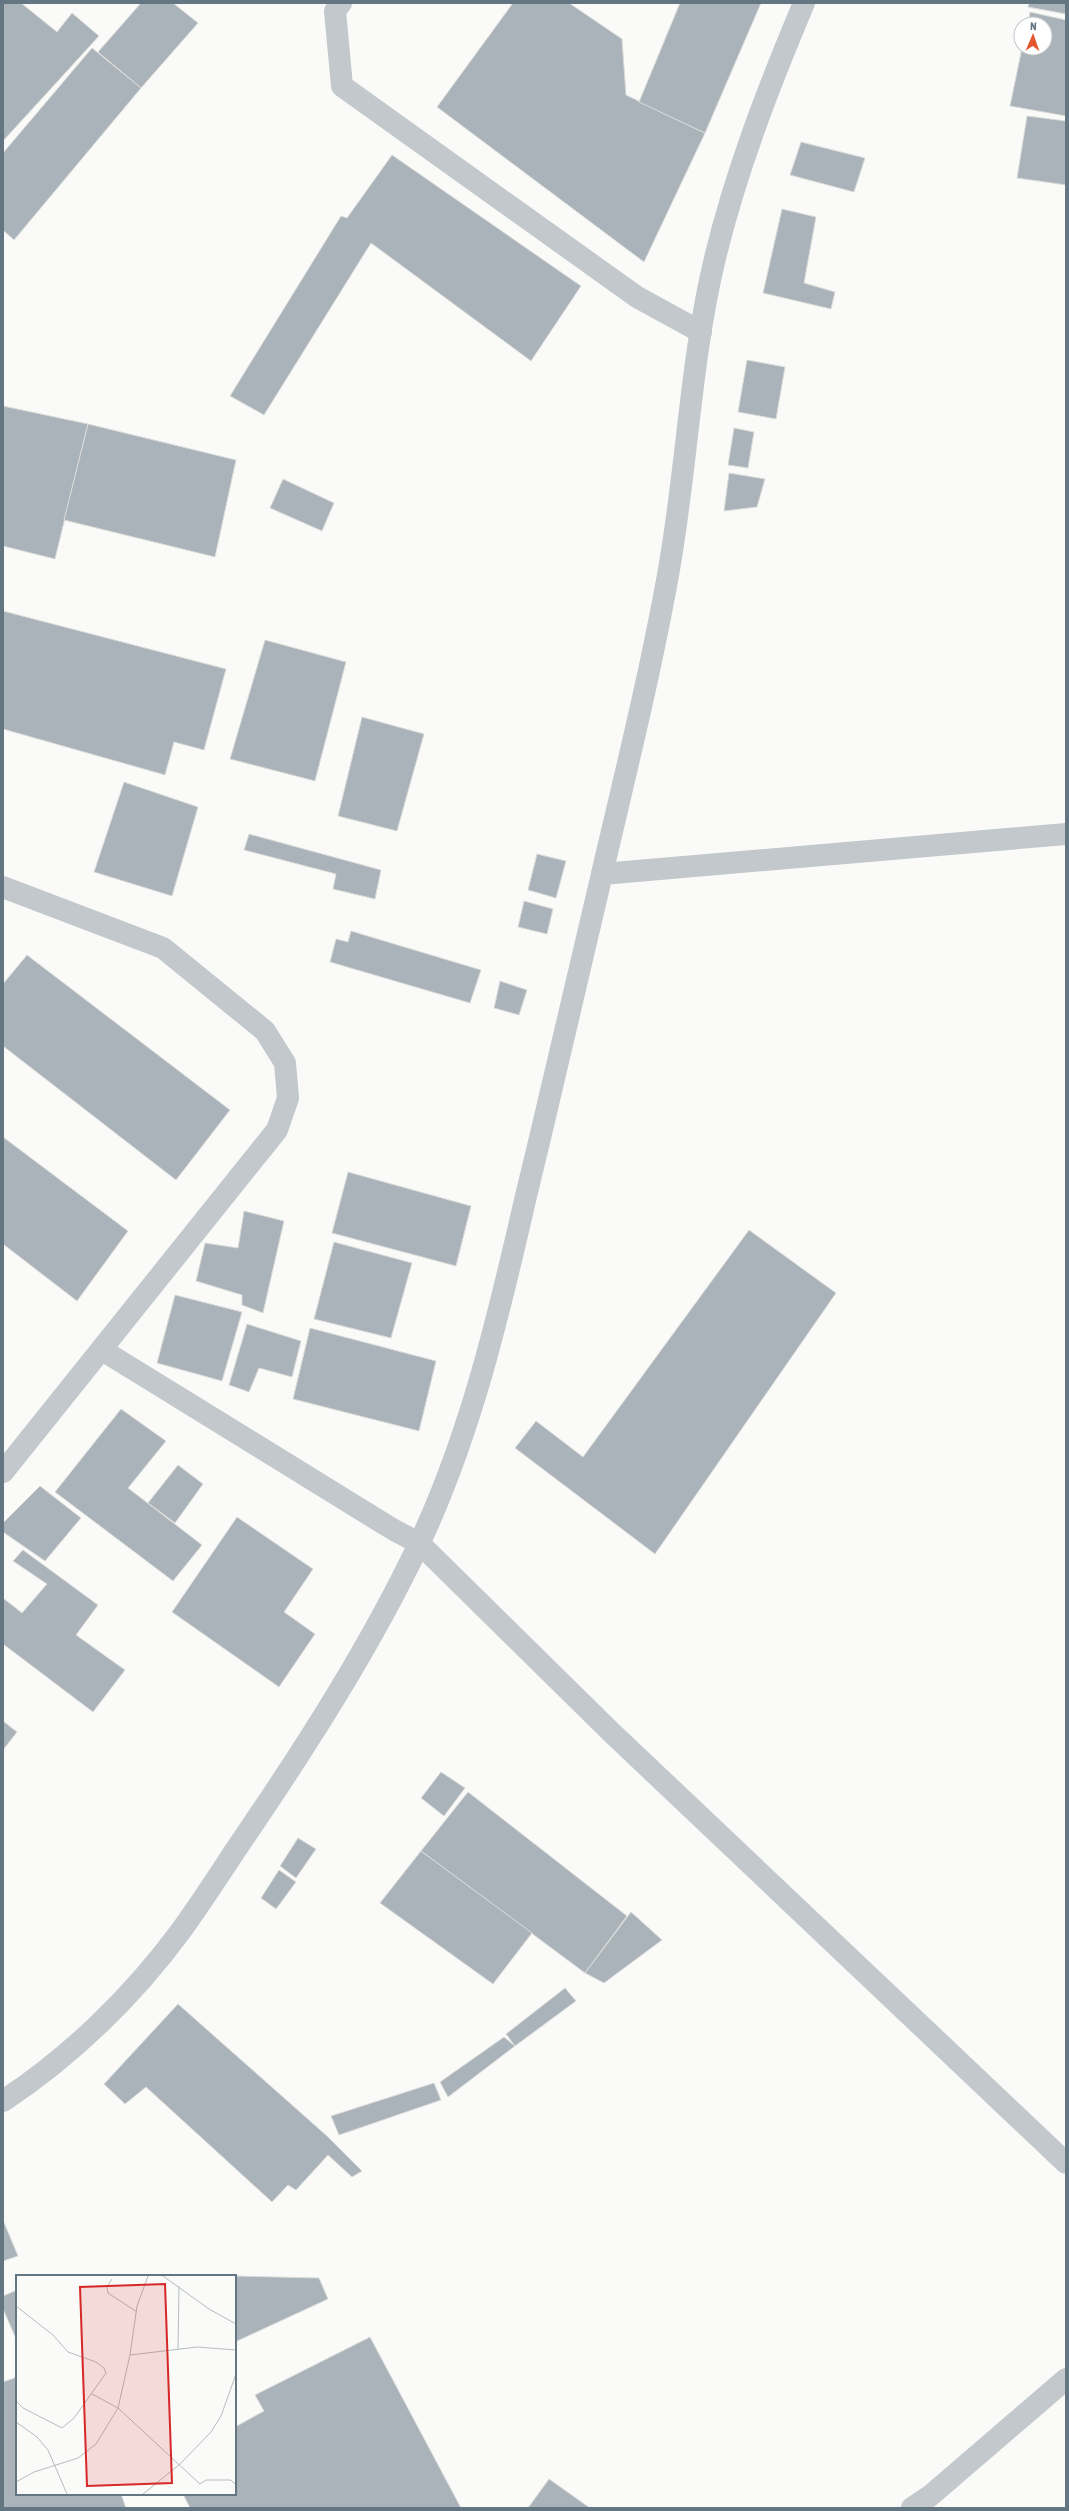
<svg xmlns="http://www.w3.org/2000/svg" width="1069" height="2511" font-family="'Asap Condensed',sans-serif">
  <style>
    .building { fill: #aab3b9; stroke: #dcdcda }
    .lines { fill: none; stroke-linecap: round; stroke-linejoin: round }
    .minor { stroke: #c3c8cc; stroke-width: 22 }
    .inset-road { fill: none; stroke: #b5bdc2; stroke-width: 1 }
    .view { fill: #d62828; fill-opacity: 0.15; stroke: #d62828; stroke-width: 2 }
    .inset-edge { fill: none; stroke: #657683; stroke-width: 2 }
  </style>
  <rect width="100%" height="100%" fill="#fafaf8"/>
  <g class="building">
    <polygon points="3,3 21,3 57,32 72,13 99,36 3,141"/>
    <polygon points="141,3 173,3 198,23 141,88 98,52"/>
    <polygon points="513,3 569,3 622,39 626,95 705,133 644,262 437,107"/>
    <polygon points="680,3 761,3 705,133 639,102"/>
    <polygon points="1029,3 1066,3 1066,14 1028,7"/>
    <polygon points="1030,12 1066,20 1066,116 1010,106 1022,48 1045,48 1045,24 1028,24"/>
    <polygon points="92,48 141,88 14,240 3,230 3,153"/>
    <polygon points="1027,116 1066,121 1066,185 1017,178"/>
    <polygon points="801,142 865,158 854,192 790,175"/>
    <polygon points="392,155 581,286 531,361 371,243 264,415 230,396 341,216 347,218"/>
    <polygon points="782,209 816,217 804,283 835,292 831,309 763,293"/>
    <polygon points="747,360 785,367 776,419 738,412"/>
    <polygon points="3,406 88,424 55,559 3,546"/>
    <polygon points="88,424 236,460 215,557 64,520"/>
    <polygon points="734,428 754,432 748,468 728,465"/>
    <polygon points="729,473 765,479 757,507 724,511"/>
    <polygon points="283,479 334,503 322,531 270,508"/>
    <polygon points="3,611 226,669 204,750 174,742 165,775 3,729"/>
    <polygon points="265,640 346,662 315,781 230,759"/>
    <polygon points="362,717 424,734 397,831 338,816"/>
    <polygon points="124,782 198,807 172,896 94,872"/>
    <polygon points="249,834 381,870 375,899 333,889 336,874 244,850"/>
    <polygon points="537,854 566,861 556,898 528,890"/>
    <polygon points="524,901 553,909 547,934 518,927"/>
    <polygon points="351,931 481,970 470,1003 330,962 336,939 348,942"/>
    <polygon points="27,955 230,1110 176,1180 3,1046 3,984"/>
    <polygon points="500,981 527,990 519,1015 494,1008"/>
    <polygon points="3,1137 128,1231 77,1301 3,1244"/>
    <polygon points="348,1172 471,1206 456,1266 332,1233"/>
    <polygon points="244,1211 284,1221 263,1313 242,1305 242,1295 196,1281 205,1243 238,1248"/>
    <polygon points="749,1230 836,1293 655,1554 515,1448 536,1421 583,1457"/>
    <polygon points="334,1242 412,1263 391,1338 314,1319"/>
    <polygon points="175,1295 242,1312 222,1381 157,1363"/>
    <polygon points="247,1324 301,1341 292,1377 259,1368 249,1392 229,1385"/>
    <polygon points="310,1328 436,1361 419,1431 293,1399"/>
    <polygon points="121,1409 166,1441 128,1488 202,1545 173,1581 55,1492"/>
    <polygon points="178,1465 203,1484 175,1523 148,1503"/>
    <polygon points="40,1486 81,1518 45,1561 3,1532 3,1523"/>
    <polygon points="237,1517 313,1569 284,1612 315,1634 279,1687 172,1612"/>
    <polygon points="23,1550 98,1605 76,1635 125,1670 93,1712 3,1644 3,1598 22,1613 47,1584 13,1561"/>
    <polygon points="3,1721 17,1732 3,1750"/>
    <polygon points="441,1772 465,1788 444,1816 421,1798"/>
    <polygon points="468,1792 627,1916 585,1973 421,1851"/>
    <polygon points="298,1838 316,1849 296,1878 280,1866"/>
    <polygon points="421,1851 532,1933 493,1984 380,1903"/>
    <polygon points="279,1870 296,1882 276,1909 261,1898"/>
    <polygon points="631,1912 662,1940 604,1983 585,1973"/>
    <polygon points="565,1988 576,2001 515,2046 506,2034"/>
    <polygon points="178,2004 327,2136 362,2171 352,2177 328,2155 296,2190 288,2185 272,2202 146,2087 125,2104 104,2084"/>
    <polygon points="504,2037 515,2046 448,2097 440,2082"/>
    <polygon points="434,2083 441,2100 339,2135 331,2116"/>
    <polygon points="3,2220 18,2256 3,2261"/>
    <polygon points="235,2276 319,2278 328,2299 235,2342"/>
    <polygon points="17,2290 17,2341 3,2309 3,2296"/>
    <polygon points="370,2337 461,2508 190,2508 183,2494 235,2494 235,2427 264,2411 255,2395"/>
    <polygon points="17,2377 17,2494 121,2494 126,2508 3,2508 3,2382"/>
    <polygon points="549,2479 590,2508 528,2508"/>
  </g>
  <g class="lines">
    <g class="minor">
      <polyline points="341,3 335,11 342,86 637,297 701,332"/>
      <path d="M602,874C625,775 650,675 668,575C687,470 690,362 715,258C736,171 769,86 804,3"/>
      <polyline points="3,887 163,948 265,1031 285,1063 288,1098 277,1130 3,1472"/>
      <polyline points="102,1350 394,1530 419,1543 611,1732 1066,2163"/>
      <path d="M3,2101C70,2057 132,1997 180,1932C202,1902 222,1870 243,1839C307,1745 370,1647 419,1544C471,1434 499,1314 526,1196C552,1089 577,982 602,874L1066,834"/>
      <polyline points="912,2508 930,2496 1066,2379"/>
    </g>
  </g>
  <g transform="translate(16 2275)">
    <rect width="220" height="220" fill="#fafaf8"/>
    <path class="inset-road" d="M147,1L193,34L220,49M96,4L91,12L92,18L121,37M0,31L37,60L52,77L80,87L88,93L90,98L58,143L46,153L7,133L0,126M162,74L163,11M114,80L121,31L132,1M76,119L102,133L184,209L190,205H215L220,210M0,147L21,162L32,175L51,219M0,207L18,197L62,183L80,169L102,133L114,80L181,72L220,75M127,219L164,189L195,157L205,141L220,99"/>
    <path class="view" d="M149,9L156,208L71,211L64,12Z"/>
    <rect width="220" height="220" class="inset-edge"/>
  </g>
  <rect width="1069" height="2511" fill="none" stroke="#657683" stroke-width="8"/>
  <g transform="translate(1033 36) rotate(2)"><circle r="19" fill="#ffffff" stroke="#c1c8cd"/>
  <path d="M0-3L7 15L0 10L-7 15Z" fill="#e4572e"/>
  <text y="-6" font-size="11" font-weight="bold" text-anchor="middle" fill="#657683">N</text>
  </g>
</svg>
